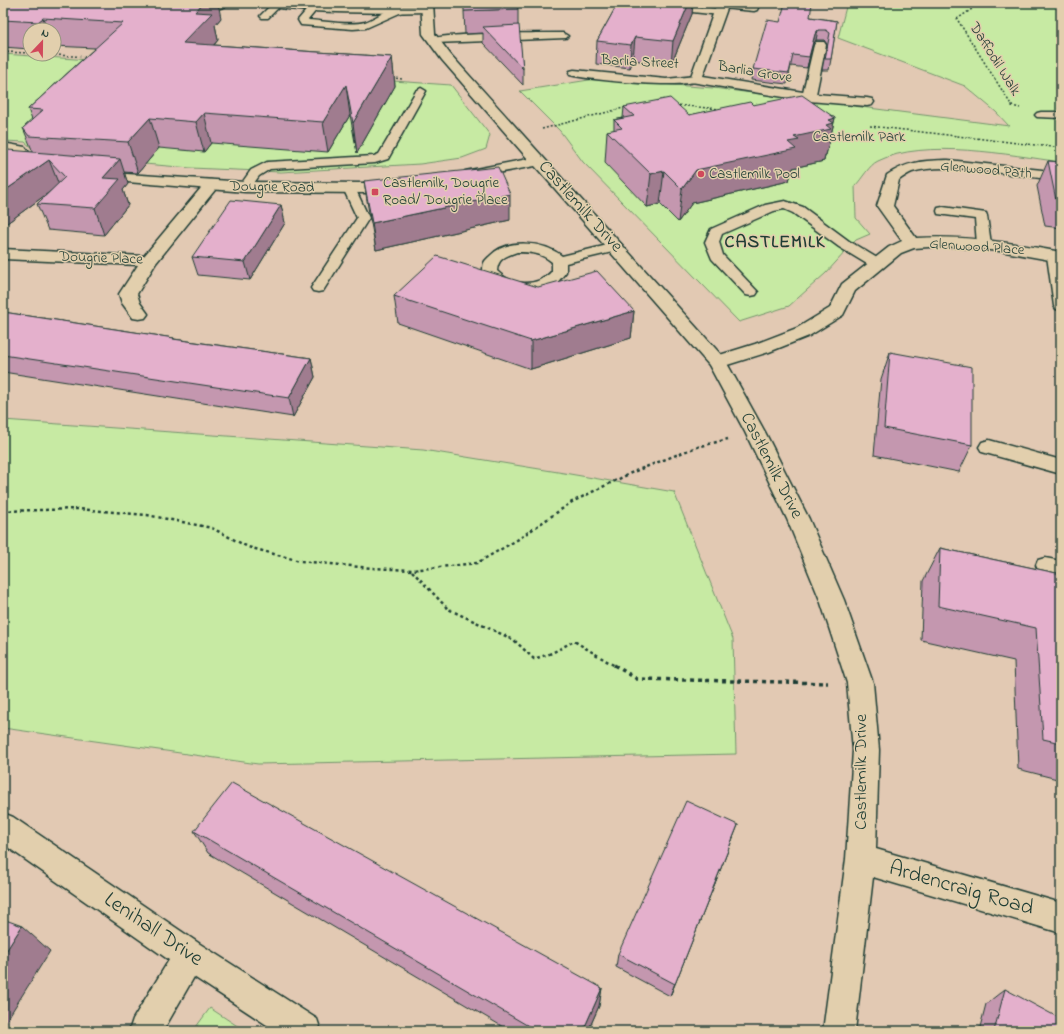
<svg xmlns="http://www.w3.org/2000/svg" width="1064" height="1034" font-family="'Indie Flower',sans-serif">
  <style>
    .green { fill: #c7eaa3; stroke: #73946c }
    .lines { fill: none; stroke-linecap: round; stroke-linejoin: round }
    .lane-casing { stroke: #1f3d34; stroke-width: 3 }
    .street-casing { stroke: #1f3d34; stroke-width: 3 }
    .secondary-casing { stroke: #1f3d34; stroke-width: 3 }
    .path-far2 { stroke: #1f3d34; stroke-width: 1.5; stroke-dasharray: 2 2; stroke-linecap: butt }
    .path-far1 { stroke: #1f3d34; stroke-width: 2.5; stroke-dasharray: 3 3; stroke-linecap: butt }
    .path { stroke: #1f3d34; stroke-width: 3.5; stroke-dasharray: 4 4; stroke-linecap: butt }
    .lane { fill: #e2cfad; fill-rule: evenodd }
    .street { fill: #e2cfad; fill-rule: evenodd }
    .secondary { fill: #e2cfad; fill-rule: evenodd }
    .wall { fill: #c497af; stroke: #1f3d34 }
    .shaded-wall { fill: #a07b8f; stroke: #1f3d34 }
    .building { fill: #e4b0cc; stroke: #1f3d34 }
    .poi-dot { fill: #d1495b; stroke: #e2cfad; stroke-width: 1.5 }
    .labels { text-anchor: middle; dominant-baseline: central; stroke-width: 3; stroke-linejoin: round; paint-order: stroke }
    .far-street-label { font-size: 15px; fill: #1f3d34; stroke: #e2cfad }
    .far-park-label { font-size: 15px; fill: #27463a; stroke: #e2cfad }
    .far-poi-label { font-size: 15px; fill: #1f3d34; stroke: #e2cfad; text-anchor: start }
    .street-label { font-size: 18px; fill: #1f3d34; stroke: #e2cfad }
    .far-district-label { font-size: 18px; font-weight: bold; letter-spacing: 1px; fill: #1f3d34; stroke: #e2cfad }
    .near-street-label { font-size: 22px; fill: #1f3d34; stroke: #e2cfad }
  </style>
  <rect width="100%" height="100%" fill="#e2c9b3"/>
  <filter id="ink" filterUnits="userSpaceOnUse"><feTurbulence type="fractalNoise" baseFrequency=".025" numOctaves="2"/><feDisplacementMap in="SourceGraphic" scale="8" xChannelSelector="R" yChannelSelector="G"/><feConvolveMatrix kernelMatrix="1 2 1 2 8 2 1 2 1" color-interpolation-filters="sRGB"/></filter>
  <g filter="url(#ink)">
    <g class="green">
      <path d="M847,3H1061V162C1010,155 924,138 878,161C869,165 862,179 855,186L856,218L870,234L856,240L826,273L789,306L739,322L583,162L560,131L520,91L595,79L713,88L1009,126L996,112L965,86L838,38Z"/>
      <polygon points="3,54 451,85 490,135 486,149 462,158 420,164 281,172 191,168 40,155 25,142 3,141"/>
      <polygon points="3,420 423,450 564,473 674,492 733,639 736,754 258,764 3,728"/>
      <polygon points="210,1008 245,1031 193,1031"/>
    </g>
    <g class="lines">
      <defs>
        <g id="lane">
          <path d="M217,3H232L230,5C220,8 200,17 190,8C196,3 209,6 217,3Z"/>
          <polygon points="273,3 282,4 268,18 262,18 260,16"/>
          <polygon points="719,3 750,5 750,3 760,3 757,10 754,11 722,8 717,5"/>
          <polygon points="667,4 720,9 725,12 720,15 664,9 662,7 664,5"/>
          <path d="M313,5L318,8L308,20C324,21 350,26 365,22C375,19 392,5 402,8L404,10L402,12L366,28L353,29L301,25L298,20L310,6Z"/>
          <path d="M563,33L568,36L566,38L434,43L429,40C436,33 545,33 563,33Z"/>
          <path d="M574,70L666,79L696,76L701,79C692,90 588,80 570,75L569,73L570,71Z"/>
          <polygon points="421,88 426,91 388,159 375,163 270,169 259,176 249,190 241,190 239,187 251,170 267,162 374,156 379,154 416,91"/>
          <polygon points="1041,112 1061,112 1061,118 1037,117 1035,115 1037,113"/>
          <polygon points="3,143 25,147 43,171 41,174 33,174 17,153 3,151"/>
          <polygon points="349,184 353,185 355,188 369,218 323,291 318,292 313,291 311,288 357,218 343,188 345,185"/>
          <polygon points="785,201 803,207 849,241 882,261 884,264 882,267 877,268 872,267 839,247 793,213 784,209 774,211 722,234 719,242 723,255 758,292 756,295 751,296 746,295 712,259 705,242 711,229 765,205"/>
          <polygon points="943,207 986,213 987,216 991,244 989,247 979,247 977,244 975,219 938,214 937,211 938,208"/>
          <path d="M616,243L621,244L623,247L621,250L566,263V272L556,284L534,291H515L494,284L483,272C483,269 483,265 484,263C485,260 488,258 490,256C507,238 543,241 562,256ZM517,252C531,252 541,253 552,262V271C537,288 512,286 497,271C498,258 506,256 517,252Z"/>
          <polygon points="1054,252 1059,253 1061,257 1061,310 1056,309 1054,306 1047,256 1049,253"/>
          <polygon points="1045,558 1061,561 1061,575 1038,570 1036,565 1038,560"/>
        </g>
        <g id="street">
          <path d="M261,3L367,6H427L431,7L433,9L431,11L427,12C389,13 351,13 312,11C296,10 279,9 263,5Z"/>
          <polygon points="717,3 729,3 703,76 803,92 814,45 816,42 824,42 826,45 816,94 867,98 872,99 874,102 872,105 867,106 809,101 691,82 690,79"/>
          <path d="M948,160L1061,172V180C1019,178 950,160 912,172C907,174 903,177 899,180L893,206L916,238C965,235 1012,243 1061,252V262L1000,251L944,246L914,248L901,253L855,291L843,315L809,336L769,352L724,366L717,368L710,366L708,362L710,358L755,344L797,328L830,308L842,284L889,247L902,241L877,206L887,175C908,161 923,161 948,160Z"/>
          <polygon points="211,180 216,182 219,185 156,263 137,294 140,303 148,314 145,318 139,319 133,318 122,303 119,294 138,265 3,259 3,249 144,256 206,182"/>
          <polygon points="989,440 1061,460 1061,474 982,452 979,447 982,442"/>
          <polygon points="3,813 13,817 200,944 317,1019 321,1031 276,1031 194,977 163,1031 129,1031 133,1019 169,960 3,844"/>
        </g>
        <g id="secondary">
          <polygon points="421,3 433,3 435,34 450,54 724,358 765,432 809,519 844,600 873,683 879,750 876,849 1061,903 1061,933 873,877 855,1031 823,1031 846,859 853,750 847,683 820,600 787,519 745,432 709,365 535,166 470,178 465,177 463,174 465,171 470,170 528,159 442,60 423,34"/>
          <polygon points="97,172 245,182 366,183 394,180 399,182 402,185 399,188 366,193 245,192 92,179 90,176 92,173"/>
        </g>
      </defs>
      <use href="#lane" class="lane-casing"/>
      <use href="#street" class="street-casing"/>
      <use href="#secondary" class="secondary-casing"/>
      <g class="path-far2">
        <polyline points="967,3 972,9 957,19 1012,106 1020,108"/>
        <polyline points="3,52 30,53"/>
        <polyline points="39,54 88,57"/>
        <polyline points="392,78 403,79"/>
        <polyline points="675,105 720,109"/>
        <polyline points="870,126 1061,148"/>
        <polyline points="542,129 627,107"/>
      </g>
      <g class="path-far1">
        <polyline points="3,511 79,509 147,515 212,528 248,547 300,561 371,568 412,570 477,563 517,540 572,502 633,472 694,448 728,439"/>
        <polyline points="412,571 448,609 514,640 534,659 552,653 574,641 615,666"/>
      </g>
      <polyline class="path" points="614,665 637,679 828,683"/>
      <use href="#lane" class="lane"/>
      <use href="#street" class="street"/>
      <use href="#secondary" class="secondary"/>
    </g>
    <g class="wall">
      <polygon points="3,3 221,18 215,25 218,40 214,45 392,57 395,86 357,153 350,115 328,152 211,143 204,152 159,148 138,173 124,172 128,184 123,190 128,205 104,235 48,230 37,204 48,193 3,226 3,155 33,152 23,128 32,120 28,109 95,48 54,46 54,30 30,30 30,49 3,47"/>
      <polygon points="618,3 696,3 695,5 693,5 692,14 671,65 633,60 630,68 596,64 597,41"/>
      <polygon points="518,9 518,26 523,69 523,85 483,43 483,33 465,34 464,11"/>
      <polygon points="810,17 837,21 831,59 829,70 822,70 827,44 824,40 816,40 813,45 807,68 791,66 787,84 751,80 753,69 780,22"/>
      <polygon points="753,105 835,118 826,155 825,155 824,161 793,168 792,172 791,173 789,181 692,203 678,222 660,204 647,207 605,163 607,131 614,130 614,120 623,118 624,107 689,115"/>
      <polygon points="1048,161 1061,162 1061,228 1045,226 1037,186"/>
      <polygon points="364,181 510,220 376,250 368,207"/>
      <polygon points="281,205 285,223 250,280 198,275 192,257"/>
      <polygon points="394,296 634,311 631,338 531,369 398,323"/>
      <polygon points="3,312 174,338 174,339 311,358 315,377 293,417 3,372"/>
      <polygon points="890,352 972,445 959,472 874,455 881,379"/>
      <polygon points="940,548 1061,574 1061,780 1018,769 1014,661 921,640 923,581"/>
      <polygon points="194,831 602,988 599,1006 588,1031 510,1031 208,853"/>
      <polygon points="732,840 670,996 616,967 618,954"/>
      <polygon points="1005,989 1061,1031 979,1031 986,1004"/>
    </g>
    <g class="shaded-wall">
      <polygon points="203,3 218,3 221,18 215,25 218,40 190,72 183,43 195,12"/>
      <polygon points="689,3 693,3 692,14 671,65 673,41"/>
      <polygon points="43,18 48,30 41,30 38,22"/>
      <polygon points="818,30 816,40 813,45 807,68 815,34"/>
      <polygon points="635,37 633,60 630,68 631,45"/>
      <polygon points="392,57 395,86 357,153 353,123"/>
      <polygon points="346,85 350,115 328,152 323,122"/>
      <polygon points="204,113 211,143 204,152 196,122"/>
      <polygon points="150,118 159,148 138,173 128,142"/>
      <polygon points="835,118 826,155 825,155 824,161 793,168 792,172 791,173 789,181 692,203 678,222 682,189 696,170 788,142 794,137 829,120"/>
      <polygon points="120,159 128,184 123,190 128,205 104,235 95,208 103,178"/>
      <polygon points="49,160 59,185 3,226 3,192"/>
      <polygon points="664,171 660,204 647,207 651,174"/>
      <polygon points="510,194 510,220 376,250 372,223"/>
      <polygon points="281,205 285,223 250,280 245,262"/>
      <polygon points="634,311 631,338 531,369 531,341"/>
      <polygon points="311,358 315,377 293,417 289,398"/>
      <polygon points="738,825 732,840 670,996 675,984"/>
      <polygon points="22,926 50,951 3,1026 3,956"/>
      <polygon points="602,988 599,1006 588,1031 583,1031"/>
    </g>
    <g class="building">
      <polygon points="3,3 203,3 195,12 212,13 183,43 392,57 353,123 346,85 323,122 204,113 196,122 150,118 128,142 29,136 23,128 43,110 28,109 123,23 43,18 38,22 3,20"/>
      <polygon points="464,3 517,3 518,9 464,11"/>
      <polygon points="618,3 689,3 673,41 635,37 631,45 597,41"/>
      <polygon points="785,3 812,3 810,17 837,21 831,59 825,59 830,33 826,30 818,30 815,34 809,57 793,55 789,73 753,69 767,20 780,22"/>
      <polygon points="519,25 523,69 483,27"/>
      <polygon points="802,95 835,118 829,120 834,123 826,125 831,129 794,137 799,140 788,142 796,149 696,170 682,189 664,171 651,174 607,131 622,128 614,120 634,116 624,107 670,98 689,115 750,102 753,105"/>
      <polygon points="8,150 120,159 103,178 120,179 95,208 37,204 65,177 49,160 3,192 3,155"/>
      <polygon points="1048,161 1061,162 1061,201 1056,200"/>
      <polygon points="498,167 510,194 372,223 364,181"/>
      <polygon points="231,200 281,205 245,262 192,257"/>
      <polygon points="437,256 538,287 597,271 634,311 531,341 394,296"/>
      <polygon points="3,312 174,338 173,339 311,358 289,398 3,355"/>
      <polygon points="890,352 972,367 972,445 884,428"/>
      <polygon points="940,548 1061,574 1061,743 1043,739 1036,628 938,606"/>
      <polygon points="232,783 602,988 583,1031 537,1031 194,831"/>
      <polygon points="686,801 738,825 675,984 618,954"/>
      <polygon points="3,919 22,926 3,956"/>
      <polygon points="1005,989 1061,1019 1061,1031 994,1031"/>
    </g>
  </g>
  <g class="poi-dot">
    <circle cx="701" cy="174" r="4"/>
    <rect x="371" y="188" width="8" height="8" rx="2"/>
  </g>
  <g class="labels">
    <g class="far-street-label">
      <text transform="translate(995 59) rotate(58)">Daffodil Walk</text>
      <text transform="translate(640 62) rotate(3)">Barlia Street</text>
      <text transform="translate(755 72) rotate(9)">Barlia Grove</text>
      <text transform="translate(986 170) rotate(5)">Glenwood Path</text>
      <text transform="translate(272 187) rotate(1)">Dougrie Road</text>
      <text transform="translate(977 247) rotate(4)">Glenwood Place</text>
      <text transform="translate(101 258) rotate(2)">Dougrie Place</text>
    </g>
    <g class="far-park-label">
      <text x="859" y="137">Castlemilk Park</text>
    </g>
    <g class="far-poi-label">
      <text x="709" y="174">Castlemilk Pool</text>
      <text x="383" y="183">Castlemilk, Dougrie<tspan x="383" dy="17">Road/ Dougrie Place</tspan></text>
    </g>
    <g class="street-label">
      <text transform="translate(580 207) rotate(48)">Castlemilk Drive</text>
      <text transform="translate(771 466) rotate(63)">Castlemilk Drive</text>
      <text transform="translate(862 772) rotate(-90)">Castlemilk Drive</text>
    </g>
    <g class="far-district-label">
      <text x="775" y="243">CASTLEMILK</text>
    </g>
    <g class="near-street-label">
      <text transform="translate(961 889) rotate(16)">Ardencraig Road</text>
      <text transform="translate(153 930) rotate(34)">Lenihall Drive</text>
    </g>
  </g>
  <rect width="1064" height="1034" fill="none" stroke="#e2cfad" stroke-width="16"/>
  <rect x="8" y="8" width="1048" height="1018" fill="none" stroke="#1f3d34" stroke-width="1.5" filter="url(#ink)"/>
  <g transform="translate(42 42) rotate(22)"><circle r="19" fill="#e2cfad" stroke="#94957d"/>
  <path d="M0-3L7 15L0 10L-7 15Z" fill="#d1495b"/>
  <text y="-6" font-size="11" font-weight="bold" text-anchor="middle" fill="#1f3d34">N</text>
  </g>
</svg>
